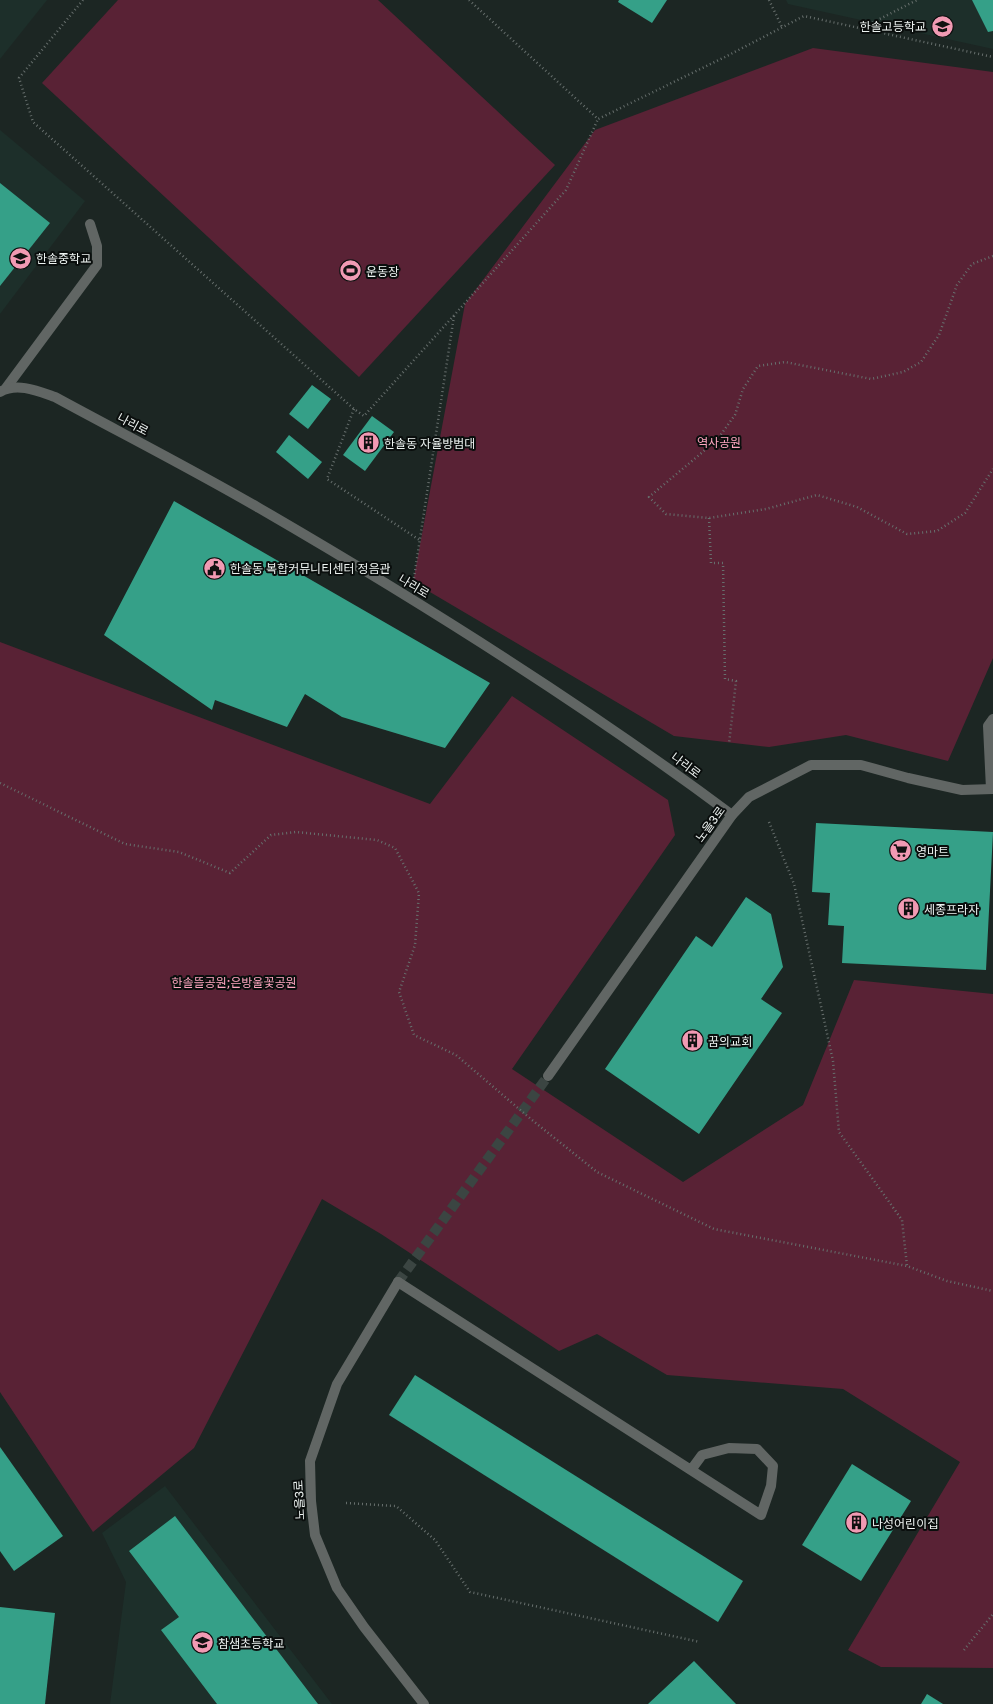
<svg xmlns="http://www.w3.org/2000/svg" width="993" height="1704" font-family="'Golos Text','Noto Sans KR',sans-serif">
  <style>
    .built { fill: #1d2f2a }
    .green { fill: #592235 }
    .building { fill: #35a088 }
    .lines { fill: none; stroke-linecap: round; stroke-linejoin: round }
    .street-tunnel { stroke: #3b4542; stroke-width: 10; stroke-dasharray: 10 5; stroke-linecap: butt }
    .path { stroke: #676f6d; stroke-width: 2.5; stroke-dasharray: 1 3; stroke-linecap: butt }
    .lane { stroke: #616664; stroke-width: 10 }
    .street { stroke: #616664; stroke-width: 10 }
    .labels { text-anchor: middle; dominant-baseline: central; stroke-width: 4; stroke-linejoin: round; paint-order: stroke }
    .poi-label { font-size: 12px; fill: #edf3f1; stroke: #0a0e0d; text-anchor: start }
    .street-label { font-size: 12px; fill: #edf3f1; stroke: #0a0e0d }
    .park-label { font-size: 12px; fill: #fea6c0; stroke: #0a0e0d }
  </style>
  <rect width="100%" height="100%" fill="#1c2623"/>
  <g class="built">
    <polygon points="0,0 47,0 0,59"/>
    <polygon points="786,0 993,0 993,49 788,4"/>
    <polygon points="0,130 85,201 0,314"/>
    <polygon points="165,1486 332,1704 110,1704 126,1582 102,1533"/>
  </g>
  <g class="green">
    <polygon points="118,0 378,0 555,165 359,377 42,83"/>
    <polygon points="813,48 993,72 993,658 948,761 846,735 769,747 674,736 413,582 465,304 595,130"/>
    <polygon points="0,642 430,804 512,696 668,800 675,835 512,1069 683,1182 803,1105 854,980 993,994 993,1668 881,1667 848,1650 960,1462 843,1389 667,1375 597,1334 559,1351 381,1234 322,1199 194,1448 93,1532 0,1392"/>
  </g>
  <g class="building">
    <polygon points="619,0 667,0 652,23 618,2"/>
    <polygon points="972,0 993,0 993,31 988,32"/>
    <polygon points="0,183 50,223 0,286"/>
    <polygon points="312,385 331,399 308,429 289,414"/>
    <polygon points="372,416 394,432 365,471 343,455"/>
    <polygon points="289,435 322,462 308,479 276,452"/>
    <polygon points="174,501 490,683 445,748 342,717 305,694 287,727 215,700 212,710 104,635"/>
    <polygon points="816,823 993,832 986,970 842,963 844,926 828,925 830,893 812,892"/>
    <polygon points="746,897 771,914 783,967 761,999 782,1013 699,1134 605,1069 696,936 712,947"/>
    <polygon points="415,1375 743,1581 718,1622 389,1415"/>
    <polygon points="0,1447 63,1536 14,1571 0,1551"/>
    <polygon points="852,1464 911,1501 861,1581 802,1545"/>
    <polygon points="175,1516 318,1704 217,1704 161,1630 179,1617 129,1551"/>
    <polygon points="0,1607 55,1613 45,1704 0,1704"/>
    <polygon points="694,1661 736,1704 648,1704"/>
    <polygon points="927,1694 943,1704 921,1704"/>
  </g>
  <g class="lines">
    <polyline class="street-tunnel" points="398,1282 548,1076"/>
    <g class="path">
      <polyline points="83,0 19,78 33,122 354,409 364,416 566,190 598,119"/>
      <polyline points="469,0 598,119 725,57 804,16 993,57"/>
      <polyline points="769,0 782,27"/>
      <polyline points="862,28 917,0"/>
      <polyline points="993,256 972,264 957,285 939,335 921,362 903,372 871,379 785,362 758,366 743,389 735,415 717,440 649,497 666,514 709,518 766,509 817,495 857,507 907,534 937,531 965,513 993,469"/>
      <polyline points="354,409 327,479 421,541"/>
      <polyline points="709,518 711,563 723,563 725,679 736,681 729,744"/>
      <polyline points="414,578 454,316"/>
      <polyline points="0,783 125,844 179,852 230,873 271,835 296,832 377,840 395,848 419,893 415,945 399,992 414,1035 456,1055 532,1120 597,1172 714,1229 907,1266"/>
      <polyline points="769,822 794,884 816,983 833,1061 839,1132 902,1220 907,1266 947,1281 993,1291"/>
      <polyline points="346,1503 396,1506 435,1540 470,1592 700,1642"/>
      <polyline points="964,1650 993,1614"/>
    </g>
    <g class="lane">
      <polyline points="6,388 97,265 97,246 90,224"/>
      <polyline points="991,789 988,726 993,719"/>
      <polyline points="398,1282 761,1515 771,1486 773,1466 757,1449 729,1448 702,1455 691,1470"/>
    </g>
    <g class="street">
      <path d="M0,392C17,382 38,391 55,397C123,434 192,469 259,508C421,602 582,703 732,815"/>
      <polyline points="548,1076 732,815 749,797 811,765 861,765 908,778 962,790 993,789"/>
      <polyline points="398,1282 337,1384 310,1461 311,1501 315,1535 337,1588 364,1627 424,1704"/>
    </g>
  </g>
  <defs>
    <symbol id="school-disc" viewBox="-11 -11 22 22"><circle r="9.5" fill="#f19ab3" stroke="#0a0e0d"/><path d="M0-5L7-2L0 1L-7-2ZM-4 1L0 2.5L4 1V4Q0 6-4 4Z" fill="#111"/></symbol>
    <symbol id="stadium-disc" viewBox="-11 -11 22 22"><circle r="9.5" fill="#f19ab3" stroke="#0a0e0d"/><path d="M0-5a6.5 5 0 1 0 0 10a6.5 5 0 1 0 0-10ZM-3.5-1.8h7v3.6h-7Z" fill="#111"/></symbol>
    <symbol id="building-disc" viewBox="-11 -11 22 22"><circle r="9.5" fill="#f19ab3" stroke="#0a0e0d"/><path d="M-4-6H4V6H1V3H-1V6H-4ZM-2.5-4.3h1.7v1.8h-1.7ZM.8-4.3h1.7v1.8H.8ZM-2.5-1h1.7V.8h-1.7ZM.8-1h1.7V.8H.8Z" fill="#111"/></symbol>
    <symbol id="civic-disc" viewBox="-11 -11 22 22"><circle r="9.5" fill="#f19ab3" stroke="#0a0e0d"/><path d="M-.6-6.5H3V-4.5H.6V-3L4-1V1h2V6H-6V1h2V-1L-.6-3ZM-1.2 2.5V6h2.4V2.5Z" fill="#111"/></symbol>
    <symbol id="supermarket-disc" viewBox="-11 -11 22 22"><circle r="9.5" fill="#f19ab3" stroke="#0a0e0d"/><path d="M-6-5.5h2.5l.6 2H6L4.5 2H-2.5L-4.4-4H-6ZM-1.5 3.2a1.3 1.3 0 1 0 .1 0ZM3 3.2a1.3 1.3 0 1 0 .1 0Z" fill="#111"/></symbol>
  </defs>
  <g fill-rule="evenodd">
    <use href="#school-disc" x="930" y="14" width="25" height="25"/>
    <use href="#school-disc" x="8" y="246" width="25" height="25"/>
    <use href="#stadium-disc" x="338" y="258" width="25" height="25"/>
    <use href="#building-disc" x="356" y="430" width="25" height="25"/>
    <use href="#civic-disc" x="202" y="556" width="25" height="25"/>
    <use href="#supermarket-disc" x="888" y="838" width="25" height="25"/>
    <use href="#building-disc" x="896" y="896" width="25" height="25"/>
    <use href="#building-disc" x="680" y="1028" width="25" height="25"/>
    <use href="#building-disc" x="844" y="1510" width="25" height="25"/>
    <use href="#school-disc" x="190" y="1630" width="25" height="25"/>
  </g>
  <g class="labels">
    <g class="poi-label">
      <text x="926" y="26" text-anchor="end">한솔고등학교</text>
      <text x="36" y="258">한솔중학교</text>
      <text x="366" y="271">운동장</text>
      <text x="384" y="443">한솔동 자율방범대</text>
      <text x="230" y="568">한솔동 복합커뮤니티센터 정음관</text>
      <text x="916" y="851">영마트</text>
      <text x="924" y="909">세종프라자</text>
      <text x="708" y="1041">꿈의교회</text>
      <text x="872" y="1523">나성어린이집</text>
      <text x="218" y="1643">참샘초등학교</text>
    </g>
    <g class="street-label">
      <text transform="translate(133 424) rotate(28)">나리로</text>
      <text transform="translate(414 586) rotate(31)">나리로</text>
      <text transform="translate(686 765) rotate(37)">나리로</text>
      <text transform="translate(710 824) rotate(-54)">노을3로</text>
      <text transform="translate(299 1500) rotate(-93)">노을3로</text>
    </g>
    <g class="park-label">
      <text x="719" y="442">역사공원</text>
      <text x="234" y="982">한솔뜰공원;은방울꽃공원</text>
    </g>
  </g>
</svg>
